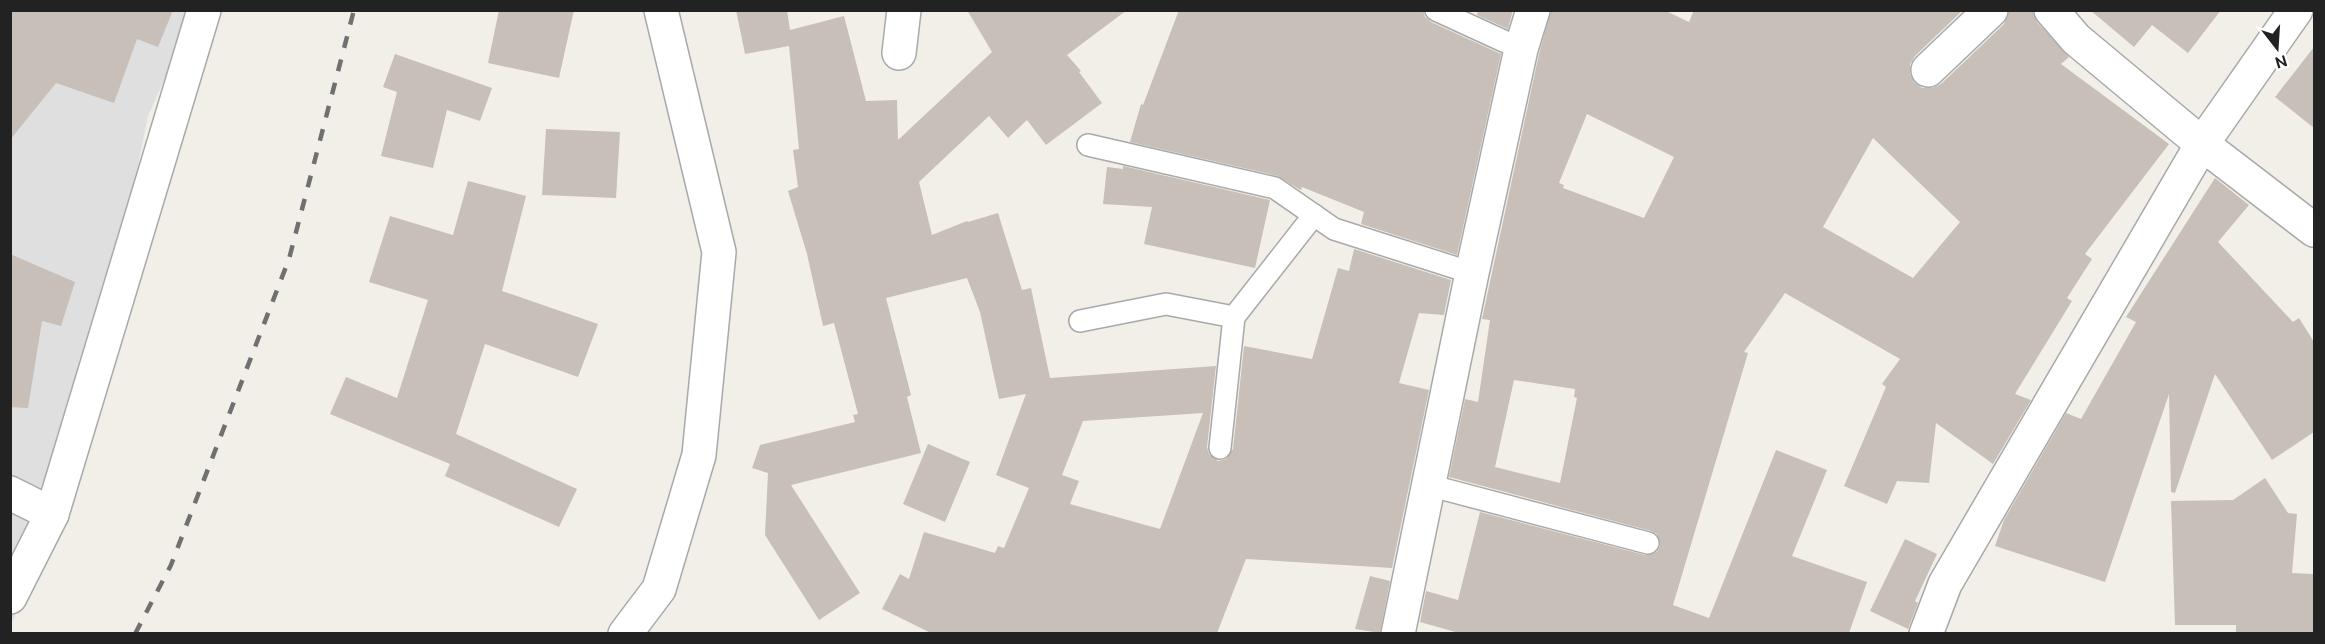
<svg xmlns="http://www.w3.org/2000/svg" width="2325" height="644" font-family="Ubuntu,sans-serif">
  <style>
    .residential { fill: #e0dfdf }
    .building { fill: #c7bfb8; fill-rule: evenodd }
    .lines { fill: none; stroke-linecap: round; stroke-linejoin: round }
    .lane-casing { stroke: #a9a9a9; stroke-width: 24 }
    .street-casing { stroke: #a9a9a9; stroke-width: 36 }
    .lane { stroke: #fff; stroke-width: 21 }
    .street { stroke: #fff; stroke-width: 33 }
    .rail { stroke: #707070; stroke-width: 4.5; stroke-dasharray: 12 12; stroke-linecap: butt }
  </style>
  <rect width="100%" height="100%" fill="#f2efe9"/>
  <polygon class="residential" points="11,11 195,11 148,116 68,508 11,624"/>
  <g class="building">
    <polygon points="10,10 173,10 158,47 137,39 114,103 56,83 10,140"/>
    <polygon points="499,10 574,10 559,78 488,63"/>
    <path d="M736,10H787L790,30L844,16L866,101L897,100L898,140L992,52L967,10H1127L1067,55L1081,71L1079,72L1102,103L1046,145L1027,120L1008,138L989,116L919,182L932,235L967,221L968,222L998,213L1022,290L1031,288L1050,378L1216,366L1207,447L1209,454L1218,461L1226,459L1233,449L1244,346L1312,359L1338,268L1349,271L1354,249L1451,280L1444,315L1419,313L1399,383L1429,390L1392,568L1246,559L1217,633H931L882,609L900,574L909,579L924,532L995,553L998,546L1004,548L1029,488L996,475L1026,394L999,399L980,312L967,278L886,298L911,395L907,397L921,453L791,485L860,593L819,620L765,535L768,473L752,468L760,445L855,422L853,415L858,414L834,323L823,326L807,254L788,191L798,187L793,150L799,149L789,46L745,54ZM1203,413L1160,529L1070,504L1079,481L1062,475L1083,421Z"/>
    <polygon points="1179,10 1423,10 1425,17 1431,22 1501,54 1457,255 1361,224 1364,212 1302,187 1301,190 1299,189 1278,176 1130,142 1141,104 1143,105"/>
    <polygon points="1478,10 1513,10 1508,29 1477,15"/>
    <path d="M1551,10H1664L1689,22L1694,10H1963L1915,56L1910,64V74L1914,82L1922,88H1932L1941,84L2004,24L2009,10H2033L2037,22L2069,57L2061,64L2169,144L2085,254L2092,259L2067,298L2072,301L2015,394L2031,400L1993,464L1936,423L1929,483L1897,481L1887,504L1844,486L1886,387L1882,384L1900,359L1785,293L1744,352L1748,353L1673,605L1709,618L1776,450L1827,470L1792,556L1867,582L1849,633H1459L1420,622L1426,591L1458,600L1480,512L1645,555L1657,552L1660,546L1657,534L1651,531L1449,477L1465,399L1478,402L1490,320L1482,319L1539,54ZM1587,114L1674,157L1644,218L1563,188L1564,185L1559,183ZM1873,138L1960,222L1913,278L1823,227ZM1514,380L1575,389L1574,397L1577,398L1560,483L1495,467Z"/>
    <polygon points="2090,10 2221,10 2188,53 2152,25 2134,47"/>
    <polygon points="2314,47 2314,128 2275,97"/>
    <polygon points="395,54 492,88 480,121 447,110 433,168 381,156 397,92 383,87"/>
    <polygon points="546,129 620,132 616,198 542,195"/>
    <polygon points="1123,166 1270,200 1255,268 1144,244 1152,207 1103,204 1107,167 1123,169"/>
    <polygon points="2215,178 2249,205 2218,242 2293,322 2299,318 2314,342 2314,432 2272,460 2215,374 2175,493 2171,492 2169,394 2105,582 1995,546 2004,520 2066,413 2081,419 2136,322 2126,317"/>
    <polygon points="468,181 526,196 502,291 598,324 578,377 485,344 456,434 577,489 559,527 445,476 450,464 330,414 346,377 397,398 428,300 369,282 390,216 453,235"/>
    <polygon points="10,254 75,282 61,326 42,321 28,408 10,407"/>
    <polygon points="928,444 970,462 945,522 903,504"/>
    <polygon points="2265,478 2288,513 2297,514 2292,573 2314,574 2314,633 2236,633 2236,625 2175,625 2171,501 2233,500"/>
    <polygon points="1905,539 1937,554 1915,601 1918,603 1908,629 1870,611"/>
    <polygon points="1370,576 1390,581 1380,633 1355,629"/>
  </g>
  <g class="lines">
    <defs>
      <g id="lane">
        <polyline points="1436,10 1521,49"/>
        <polyline points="1088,145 1275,188 1334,229 1472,273"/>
        <polyline points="1080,321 1166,304 1234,317"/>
        <polyline points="1220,448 1234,317 1314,215"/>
        <polyline points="1428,485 1648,543"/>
      </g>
      <g id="street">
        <polyline points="2051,10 2076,39 2202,144 2314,230"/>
        <polyline points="899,53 904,10"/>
        <polyline points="1928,70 1991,10"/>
        <polyline points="10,493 52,514"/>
        <polyline points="10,597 52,514 204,10"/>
        <polyline points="625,634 659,589 699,455 719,252 661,10"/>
        <polyline points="1398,634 1472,273 1521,49 1533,10"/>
        <polyline points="1926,634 1945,584 2202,144 2296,10"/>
      </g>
    </defs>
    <use href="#lane" class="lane-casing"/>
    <use href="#street" class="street-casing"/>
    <use href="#lane" class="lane"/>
    <use href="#street" class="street"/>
    <polyline class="rail" points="135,634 171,565 289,259 354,10"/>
  </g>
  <rect width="2325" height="644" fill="none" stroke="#222222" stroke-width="24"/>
  <g transform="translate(2277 48) rotate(163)" stroke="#ffffff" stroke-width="4.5" paint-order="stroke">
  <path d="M0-4.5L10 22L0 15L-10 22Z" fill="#222222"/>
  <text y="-9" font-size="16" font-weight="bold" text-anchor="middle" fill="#222222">N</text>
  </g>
</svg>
